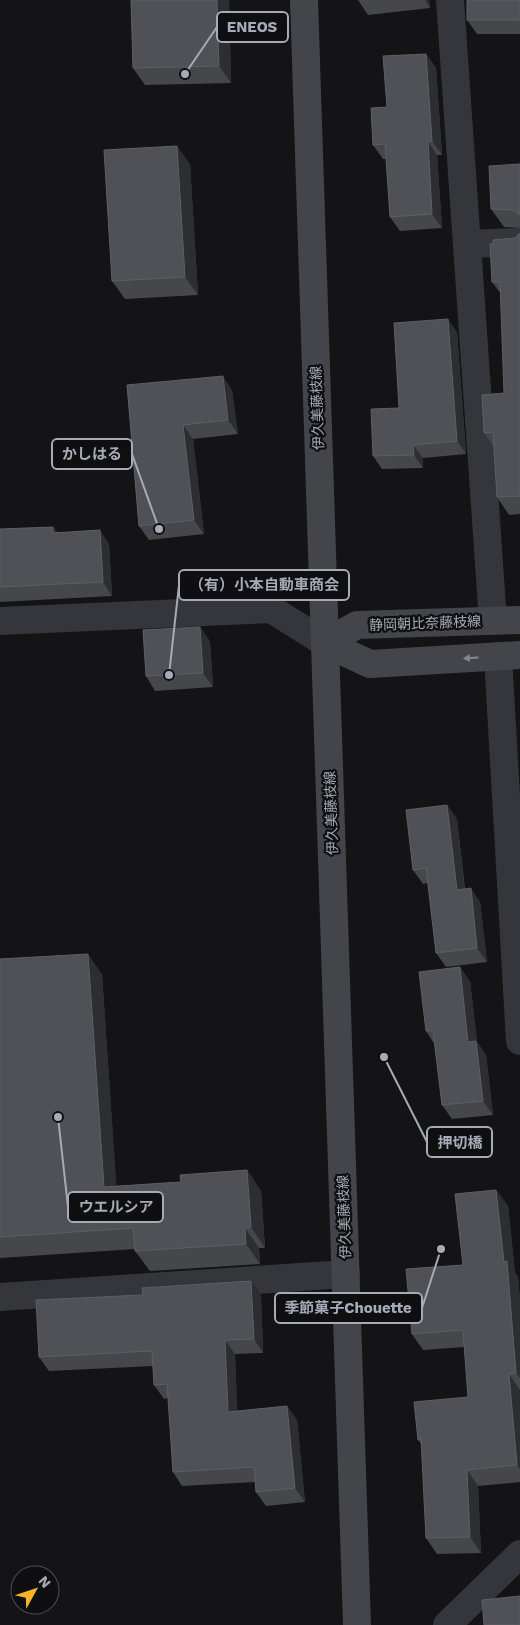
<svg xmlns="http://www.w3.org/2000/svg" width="520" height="1625" font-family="'Work Sans','Noto Sans JP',sans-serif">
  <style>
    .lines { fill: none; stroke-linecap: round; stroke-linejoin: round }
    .street { stroke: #35363b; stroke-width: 28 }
    .secondary { stroke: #43454b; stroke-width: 28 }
    .wall { fill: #45474b }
    .shaded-wall { fill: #2d2e31 }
    .building { fill: #505157; stroke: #5d5f66 }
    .oneway { fill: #838791 }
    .labels { text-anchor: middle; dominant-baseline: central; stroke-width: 4.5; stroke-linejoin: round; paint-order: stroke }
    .street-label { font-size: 14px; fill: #a5abb7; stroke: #0f0f11 }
    .leader { fill: none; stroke: #a5abb7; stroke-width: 2 }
    .callout-dot { fill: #a5abb7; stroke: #0f0f11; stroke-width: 2 }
    .callout { fill: #0f0f11; stroke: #a5abb7; stroke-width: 2 }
    .callout-label { font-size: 15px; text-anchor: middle; font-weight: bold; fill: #a5abb7 }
  </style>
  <rect width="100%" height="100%" fill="#141416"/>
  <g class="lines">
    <g class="street">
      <polyline points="450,0 493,621"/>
      <polyline points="467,244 520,242"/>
      <polyline points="0,621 271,609 325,643"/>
      <polyline points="498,656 520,1041"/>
      <polyline points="0,1297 346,1274"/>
      <polyline points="447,1625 520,1554"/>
    </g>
    <g class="secondary">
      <polyline points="304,0 357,1625"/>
      <polyline points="325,643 370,664 520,655"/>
      <polyline points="325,643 357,625 520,620"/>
    </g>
  </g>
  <g class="wall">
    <polygon points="131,0 229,0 231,83 145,85 133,68"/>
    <polygon points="358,0 429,0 430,8 368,15"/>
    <polygon points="520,0 520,34 477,34 467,20"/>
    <polygon points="426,54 436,68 442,155 437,155 442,228 400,231 390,217 386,159 383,159 373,145 387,107"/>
    <polygon points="190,164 198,295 125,299 112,281"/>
    <polygon points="520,164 520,228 504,227 491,209"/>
    <polygon points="520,233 520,514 509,515 497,497 494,447 484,433 504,393 501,294 492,282 493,244 515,238"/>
    <polygon points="457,332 466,454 423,458 423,468 382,469 373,456 399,408"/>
    <polygon points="127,385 232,390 238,434 193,439 204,534 149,540 139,526"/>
    <polygon points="53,527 57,532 109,544 112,596 0,602 0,529"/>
    <polygon points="210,641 213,687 155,691 146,676"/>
    <polygon points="447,805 457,819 465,889 480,902 487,962 446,967 436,953 428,883 423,884 413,870"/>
    <polygon points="0,959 102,974 116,1186 181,1182 247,1170 261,1191 265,1248 259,1248 260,1264 150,1271 135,1251 135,1249 0,1258"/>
    <polygon points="470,981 477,1042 486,1055 493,1115 452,1119 442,1105 435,1045 426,1031"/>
    <polygon points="496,1190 508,1206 515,1273 518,1277 520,1300 520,1482 478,1486 481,1553 437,1554 426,1538 422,1445 418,1440 468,1397 464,1347 423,1350 412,1334 463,1265"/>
    <polygon points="261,1295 263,1353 235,1354 237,1411 287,1406 297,1420 305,1502 266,1506 256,1492 255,1482 182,1486 173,1472 168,1398 164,1399 154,1385 153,1366 49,1371 39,1357"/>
  </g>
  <g class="shaded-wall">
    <polygon points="217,0 229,0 231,83 219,66"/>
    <polygon points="425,0 429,0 430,8"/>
    <polygon points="426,54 436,68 442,155 432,141"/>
    <polygon points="428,141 437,155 442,228 432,214"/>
    <polygon points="177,146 190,164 198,295 185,277"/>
    <polygon points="448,319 457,332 466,454 457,441"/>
    <polygon points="223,376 232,390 238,434 228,420"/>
    <polygon points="183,425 193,439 204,534 194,520"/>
    <polygon points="413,445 423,458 423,468 414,455"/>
    <polygon points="53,527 63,541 53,533"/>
    <polygon points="100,530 109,544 112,596 103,582"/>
    <polygon points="200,627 210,641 213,687 203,673"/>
    <polygon points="447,805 457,819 466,904 457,890"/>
    <polygon points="471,888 480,902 487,962 477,948"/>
    <polygon points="88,954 102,974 118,1207 104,1187"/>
    <polygon points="460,967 470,981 477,1042 486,1055 493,1115 483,1101 468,1042"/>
    <polygon points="247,1170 261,1191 265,1248 251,1227"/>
    <polygon points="496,1190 508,1206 515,1273 518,1277 520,1300 520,1378 516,1373"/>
    <polygon points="245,1228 259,1248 260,1264 246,1244"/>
    <polygon points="251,1281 261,1295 263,1353 254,1339"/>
    <polygon points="225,1340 235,1354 238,1426 228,1412"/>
    <polygon points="509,1374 520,1390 520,1469 517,1465"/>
    <polygon points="287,1406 297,1420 305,1502 295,1488"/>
    <polygon points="467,1470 478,1486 481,1553 470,1537"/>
  </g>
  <g class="building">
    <polygon points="131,0 217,0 219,66 133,68"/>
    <rect x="467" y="0" width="53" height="20"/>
    <polygon points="426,54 432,141 428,141 432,214 390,217 385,144 373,145 371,108 387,107 383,56"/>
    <polygon points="177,146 185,277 112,281 104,150"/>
    <polygon points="520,164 520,215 514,210 491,209 489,166"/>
    <polygon points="520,233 520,496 497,497 493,432 484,433 482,395 504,393 500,282 492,282 490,244 493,244 493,240 515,238"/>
    <polygon points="448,319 457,441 413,445 414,455 373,456 371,409 399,408 394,323"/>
    <polygon points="223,376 228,420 183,425 194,520 139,526 127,385"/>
    <polygon points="53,527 53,533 100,530 103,582 0,587 0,529"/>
    <polygon points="200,627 203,673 146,676 143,630"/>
    <polygon points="447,805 457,890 471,888 477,948 436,953 426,868 413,870 406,810"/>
    <polygon points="88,954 104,1187 181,1182 180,1175 247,1170 251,1227 245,1228 246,1244 135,1251 133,1228 0,1237 0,959"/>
    <polygon points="460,967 468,1042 476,1041 483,1101 442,1105 433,1031 426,1031 419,972"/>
    <polygon points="496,1190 504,1262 507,1261 516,1373 509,1374 517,1465 467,1470 470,1537 426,1538 421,1439 418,1440 414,1402 468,1397 463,1330 412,1334 406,1269 463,1265 455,1194"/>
    <polygon points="251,1281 254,1339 225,1340 228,1412 287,1406 295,1488 256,1492 254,1467 173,1472 167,1384 154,1385 152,1351 39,1357 36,1300 143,1295 142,1288"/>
    <polygon points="520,1596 520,1625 484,1625 482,1600"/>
  </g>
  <defs><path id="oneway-solid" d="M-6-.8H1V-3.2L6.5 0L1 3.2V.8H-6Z" transform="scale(1.25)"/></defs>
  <use class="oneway" href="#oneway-solid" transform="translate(471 658) rotate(177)"/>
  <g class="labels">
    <g class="street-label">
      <text transform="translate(317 408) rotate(-92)">伊久美藤枝線</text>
      <text transform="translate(425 623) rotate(-2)">静岡朝比奈藤枝線</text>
      <text transform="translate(331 813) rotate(-92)">伊久美藤枝線</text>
      <text transform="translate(344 1217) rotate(-92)">伊久美藤枝線</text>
    </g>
  </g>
  <path class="leader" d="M185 74L217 27M159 529L132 454M169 675L179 585M384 1057L427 1142M58 1117L68 1207M441 1249L422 1308"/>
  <g class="callout-dot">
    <circle cx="185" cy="74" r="5"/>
    <circle cx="159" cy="529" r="5"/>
    <circle cx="169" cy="675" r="5"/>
    <circle cx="384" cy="1057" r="5"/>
    <circle cx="58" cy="1117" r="5"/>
    <circle cx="441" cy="1249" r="5"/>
  </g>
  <g class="callout">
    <rect x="217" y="12" width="71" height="30" rx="5"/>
    <rect x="52" y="439" width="80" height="30" rx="5"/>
    <rect x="179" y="570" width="170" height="30" rx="5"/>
    <rect x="427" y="1127" width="65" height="30" rx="5"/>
    <rect x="68" y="1192" width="95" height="30" rx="5"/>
    <rect x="275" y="1293" width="147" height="30" rx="5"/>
  </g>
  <g class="callout-label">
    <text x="252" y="32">ENEOS</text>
    <text x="92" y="459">かしはる</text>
    <text x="264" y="590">（有）小本自動車商会</text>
    <text x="460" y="1148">押切橋</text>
    <text x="116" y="1212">ウエルシア</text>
    <text x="348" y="1313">季節菓子Chouette</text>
  </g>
  <g transform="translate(35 1590) rotate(50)"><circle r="24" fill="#0f0f11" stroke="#4b4d53"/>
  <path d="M0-4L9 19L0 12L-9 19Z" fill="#f7b22b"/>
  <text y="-8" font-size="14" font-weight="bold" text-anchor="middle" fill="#a5abb7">N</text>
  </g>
</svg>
